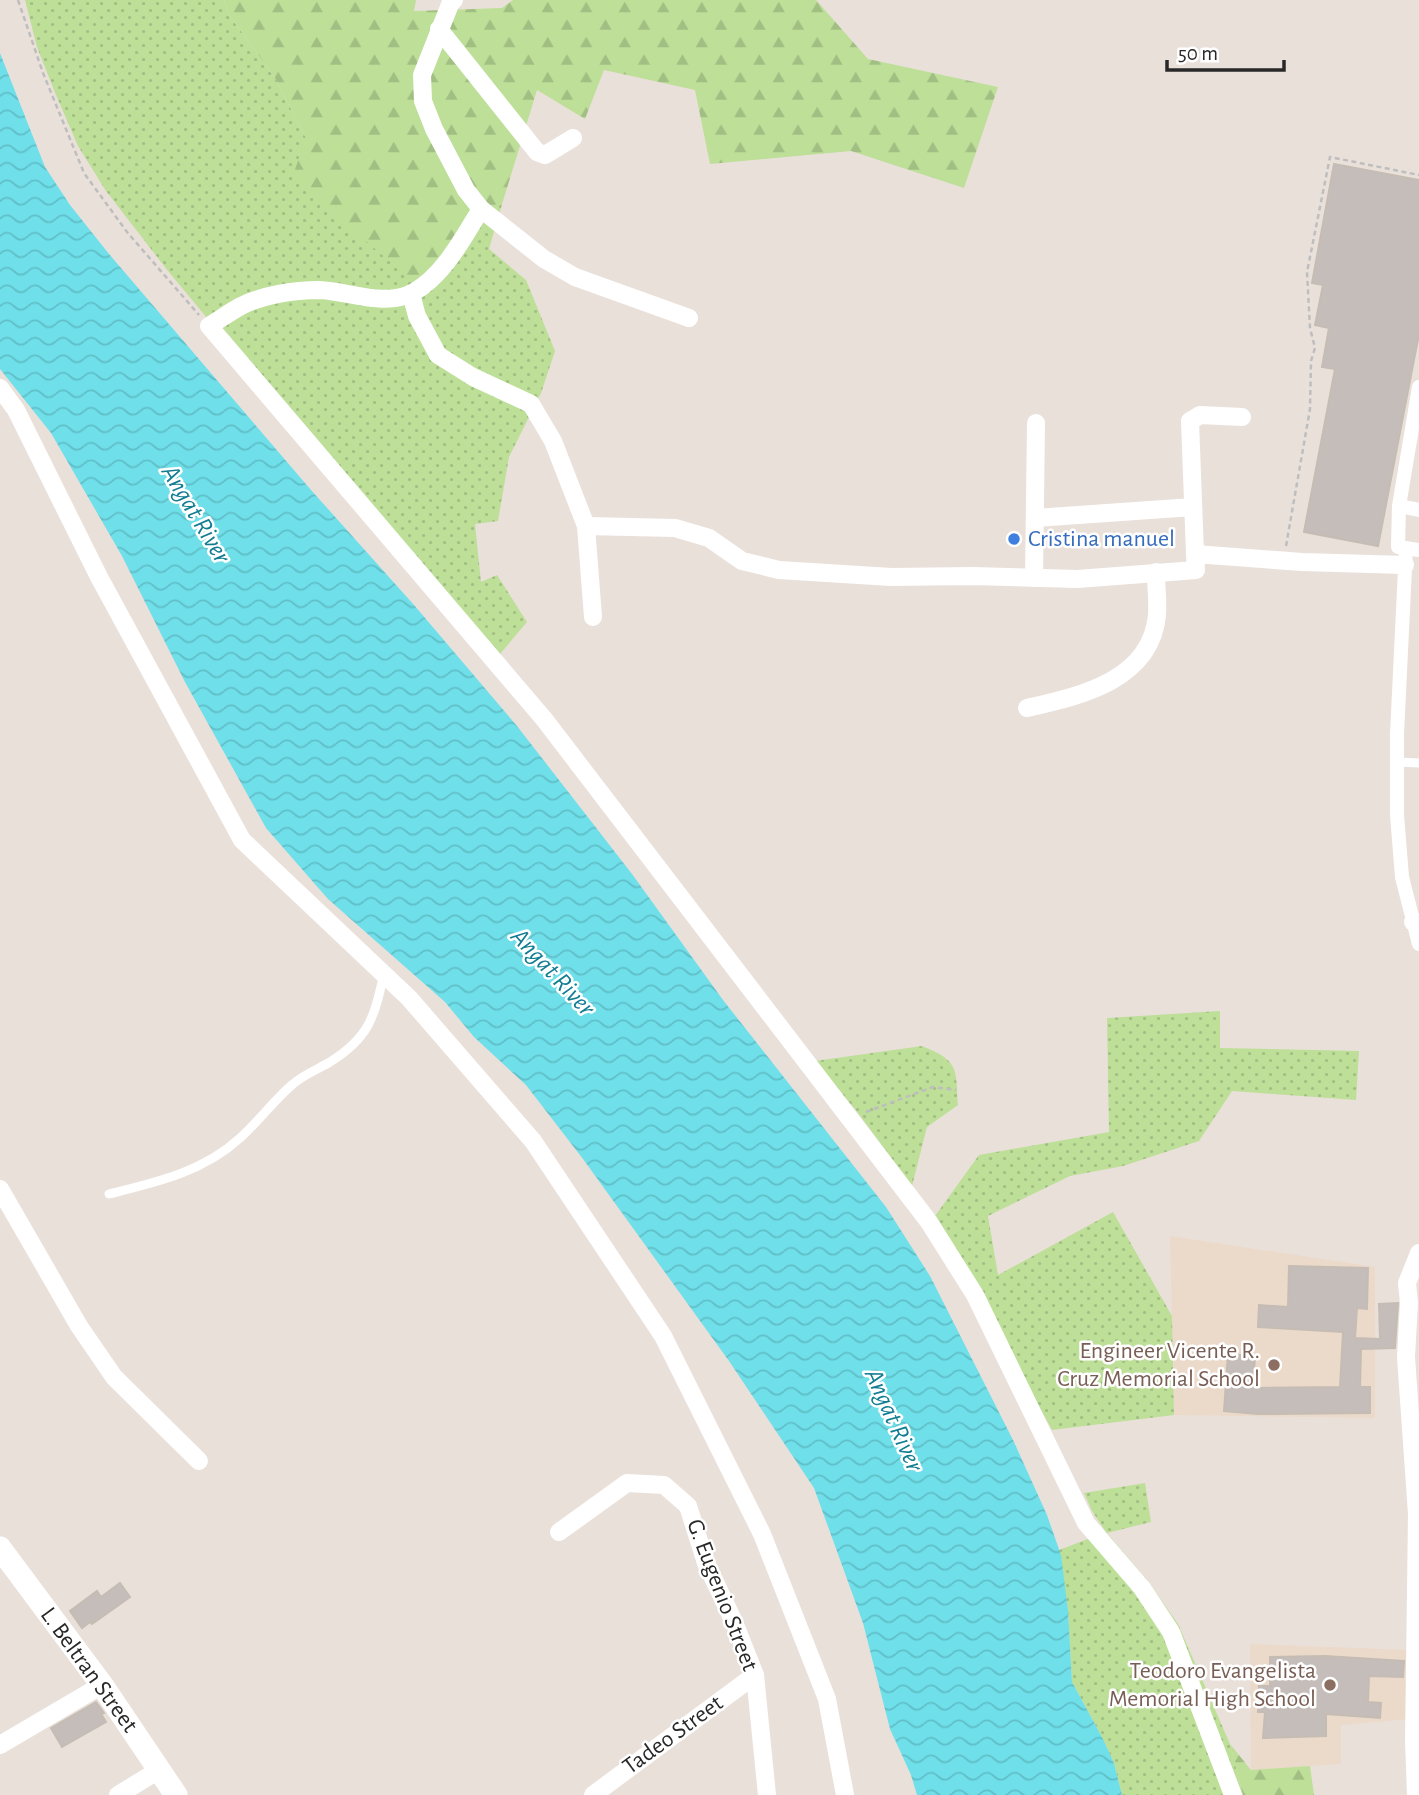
<svg xmlns="http://www.w3.org/2000/svg" width="1419" height="1795" font-family="'Alegreya Sans',sans-serif">
  <style>
    .education { fill: #ebdac9 }
    .grass { fill: url(#grass-dots) }
    .forest { fill: url(#forest-firs) }
    .water { fill: url(#water-waves) }
    .building { fill: #c5bdba; stroke: #c5bcb4; stroke-width: 2 }
    .lines { fill: none; stroke-linecap: round; stroke-linejoin: round }
    .path { stroke: #bebebe; stroke-width: 2.5; stroke-dasharray: 5 3.5; stroke-linecap: butt }
    .service { stroke: #fff; stroke-width: 9 }
    .pedestrian { stroke: #fff; stroke-width: 14 }
    .minor { stroke: #fff; stroke-width: 18 }
    .tertiary { stroke: #fff; stroke-width: 23 }
    .shop-dot { fill: #3f7fe0; stroke: #fff; stroke-width: 2.5 }
    .education-dot { fill: #8d6e63; stroke: #fff; stroke-width: 2.5 }
    .labels { text-anchor: middle; dominant-baseline: central; stroke-width: 5; stroke-linejoin: round; paint-order: stroke }
    .shop-label { font-size: 24px; fill: #366cbe; stroke: #fff; text-anchor: start }
    .education-label { font-size: 24px; fill: #785e54; stroke: #fff; text-anchor: end }
    .street-label { font-size: 24px; fill: #282828; stroke: #fff }
    .water-label { font-size: 26px; font-style: italic; fill: #127d92; stroke: #fff }
  </style>
  <defs>
    <pattern id="grass-dots" width="8" height="8" patternUnits="userSpaceOnUse" patternTransform="scale(1.75)"><rect width="8" height="8" fill="#bddf98"/><path d="M2 2h.1M6 6h.1" fill="none" stroke="#a2bf83" stroke-width="1.8" stroke-linecap="round"/></pattern>
    <pattern id="forest-firs" width="22" height="20" patternUnits="userSpaceOnUse" patternTransform="scale(1.75)"><rect width="22" height="20" fill="#bddf98"/><path d="M5 1l3.5 6h-7zM16 11l3.5 6h-7z" fill="#a2bf83"/></pattern>
    <pattern id="water-waves" width="16" height="10" patternUnits="userSpaceOnUse" patternTransform="scale(1.75)"><rect width="16" height="10" fill="#6fdfe9"/><path d="M0 5q4-4 8 0t8 0" fill="none" stroke="#60bfc8"/></pattern>
  </defs>
  <rect width="100%" height="100%" fill="#eae0da"/>
  <g class="education">
    <polygon points="1170,1236 1375,1267 1375,1418 1174,1415"/>
    <polygon points="1250,1644 1411,1650 1411,1719 1341,1725 1341,1764 1251,1770"/>
  </g>
  <g class="grass">
    <polygon points="25,0 224,0 229,15 274,76 306,138 423,289 503,201 489,249 526,280 555,351 541,393 509,457 498,521 475,524 481,582 497,575 527,622 500,654 222,336 168,271 106,191 78,146 56,95 37,47"/>
    <polygon points="1220,1011 1220,1048 1359,1051 1356,1100 1232,1091 1199,1141 1123,1166 1070,1176 988,1216 998,1275 1113,1212 1172,1316 1174,1415 1052,1430 935,1216 979,1155 1109,1132 1107,1018"/>
    <path d="M922,1046C959,1061 956,1068 958,1105L927,1127L912,1186L858,1113L815,1061Z"/>
    <polygon points="1145,1483 1151,1522 1107,1533 1147,1580 1178,1624 1230,1744 1243,1795 1122,1795 1114,1763 1103,1739 1072,1682 1068,1610 1059,1550 1106,1532 1092,1511 1084,1493"/>
  </g>
  <g class="forest">
    <polygon points="224,0 416,0 414,11 502,8 513,0 816,0 868,59 998,87 964,188 851,151 710,164 695,90 604,70 585,119 537,90 503,201 423,290 292,178 306,138 274,76 229,15"/>
    <polygon points="1230,1744 1251,1770 1310,1766 1314,1795 1243,1795"/>
  </g>
  <polygon class="water" points="0,53 45,167 70,205 109,254 311,490 414,605 517,726 632,874 723,1000 886,1207 930,1276 1014,1442 1047,1515 1061,1555 1068,1610 1072,1682 1103,1739 1114,1763 1122,1795 917,1795 911,1775 890,1729 863,1623 814,1488 729,1361 583,1159 526,1085 474,1037 445,1002 328,899 266,828 185,682 122,556 51,433 0,369"/>
  <g class="building">
    <polygon points="1334,164 1419,180 1419,334 1378,546 1304,532 1335,369 1322,367 1329,328 1315,325 1323,285 1312,283"/>
    <polygon points="1289,1266 1368,1268 1367,1309 1357,1308 1355,1338 1380,1339 1379,1304 1398,1303 1395,1348 1361,1349 1360,1387 1370,1387 1370,1413 1258,1414 1224,1411 1228,1354 1255,1356 1253,1388 1340,1387 1343,1332 1258,1327 1259,1305 1288,1307"/>
    <polygon points="120,1583 130,1597 92,1624 90,1622 82,1628 70,1611 97,1591 101,1597"/>
    <polygon points="1325,1656 1404,1661 1403,1677 1369,1676 1368,1702 1381,1703 1380,1718 1326,1714 1326,1736 1263,1738 1265,1712 1258,1712 1259,1686 1270,1686 1270,1657"/>
    <polygon points="96,1702 104,1713 101,1714 106,1722 62,1747 51,1728"/>
  </g>
  <g class="lines">
    <g class="path">
      <polyline points="18,0 43,73 84,173 127,232 199,315"/>
      <polyline points="1286,546 1310,409 1311,361 1315,348 1310,328 1307,272 1330,157 1419,175"/>
      <polyline points="866,1112 933,1087 956,1090"/>
    </g>
    <g class="service">
      <polyline points="1397,762 1419,763"/>
      <path d="M109,1194C157,1182 203,1172 240,1138C259,1121 274,1100 293,1084C303,1075 318,1069 330,1062C370,1037 374,1017 384,974"/>
    </g>
    <g class="pedestrian">
      <polyline points="1419,387 1399,506 1398,547 1419,550"/>
      <polyline points="1399,506 1419,510"/>
      <polyline points="1406,548 1397,734 1397,815 1402,877 1419,944"/>
    </g>
    <g class="minor">
      <polyline points="454,0 451,2 422,75 423,101 434,129 466,190 481,209 544,259 575,277 689,318"/>
      <polyline points="439,29 537,152 545,155 573,138"/>
      <path d="M481,209C463,238 444,275 414,292C385,308 349,291 319,290C294,290 263,295 241,306C230,312 219,320 209,326L544,719L929,1222L975,1295L1086,1523L1142,1588L1171,1632L1233,1795"/>
      <polyline points="411,294 417,316 438,355 473,377 531,404 553,441 586,526 593,617"/>
      <polyline points="0,388 16,410 99,577 242,840 409,998 533,1141 663,1336 762,1534 827,1699 845,1795"/>
      <polyline points="1035,518 1193,507"/>
      <polyline points="586,526 675,528 709,538 742,561 779,570 891,577 972,576 1077,579 1196,570 1195,554 1302,562 1405,565"/>
      <polyline points="1195,554 1190,421 1200,415 1242,417"/>
      <polyline points="1034,578 1036,423"/>
      <path d="M1027,708C1079,696 1151,681 1157,615C1158,601 1156,586 1156,572"/>
      <polyline points="1413,922 1419,922"/>
      <polyline points="0,1189 79,1326 114,1377 199,1461"/>
      <polyline points="559,1532 627,1483 664,1485 688,1506 706,1563 734,1622 755,1675 767,1795"/>
      <polyline points="0,1745 102,1685"/>
      <polyline points="118,1795 159,1770"/>
      <polyline points="593,1795 755,1675"/>
      <polyline points="1416,1795 1414,1741 1417,1514 1406,1357 1409,1303 1407,1283 1419,1253"/>
    </g>
    <polyline class="tertiary" points="0,1548 102,1685 176,1795"/>
  </g>
  <circle class="shop-dot" cx="1014" cy="539" r="7"/>
  <g class="education-dot">
    <circle cx="1274" cy="1365" r="7"/>
    <circle cx="1330" cy="1685" r="7"/>
  </g>
  <g class="labels">
    <g class="shop-label">
      <text x="1028" y="539">Cristina manuel</text>
    </g>
    <g class="education-label">
      <text x="1260" y="1351">Engineer Vicente R.<tspan x="1260" dy="28">Cruz Memorial School</tspan></text>
      <text x="1316" y="1671">Teodoro Evangelista<tspan x="1316" dy="28">Memorial High School</tspan></text>
    </g>
    <g class="street-label">
      <text transform="translate(722 1595) rotate(69)">G. Eugenio Street</text>
      <text transform="translate(89 1670) rotate(54)">L. Beltran Street</text>
      <text transform="translate(673 1735) rotate(-36)">Tadeo Street</text>
    </g>
    <g class="water-label">
      <text transform="translate(196 514) rotate(59)">Angat River</text>
      <text transform="translate(553 972) rotate(47)">Angat River</text>
      <text transform="translate(894 1420) rotate(66)">Angat River</text>
    </g>
  </g>
  <path d="M1167 60v10h117v-10" fill="none" stroke="#282828" stroke-width="3.5"/>
  <text x="1178" y="60" font-size="21" fill="#282828" stroke="#ffffff" stroke-width="5" paint-order="stroke">50 m</text>
</svg>
